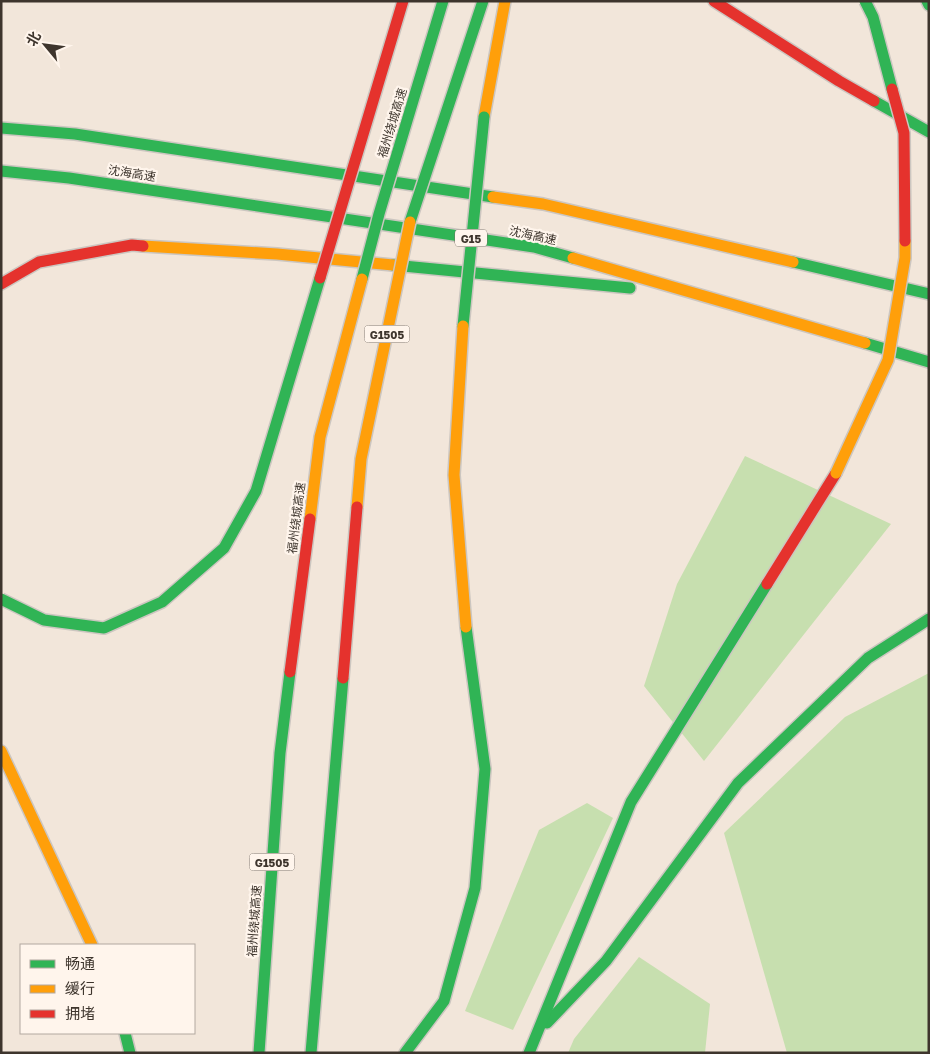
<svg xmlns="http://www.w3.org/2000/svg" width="930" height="1054" font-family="'Golos Text','Noto Sans SC',sans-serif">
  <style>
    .green { fill: #c7dfaf }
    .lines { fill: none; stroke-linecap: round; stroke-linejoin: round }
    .fast-casing { stroke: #ccc6c0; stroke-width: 14 }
    .slow-casing { stroke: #ccc6c0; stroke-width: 14 }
    .jam-casing { stroke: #ccc6c0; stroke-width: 14 }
    .fast { stroke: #30b455; stroke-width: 11 }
    .slow { stroke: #ff9f0a; stroke-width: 11 }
    .jam { stroke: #e5322d; stroke-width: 11 }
    .fast-bridge-casing { stroke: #ccc6c0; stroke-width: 14; stroke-linecap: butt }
    .slow-bridge-casing { stroke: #ccc6c0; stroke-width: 14; stroke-linecap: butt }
    .jam-bridge-casing { stroke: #ccc6c0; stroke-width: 14; stroke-linecap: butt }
    .fast-bridge { stroke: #30b455; stroke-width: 11 }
    .slow-bridge { stroke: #ff9f0a; stroke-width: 11 }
    .jam-bridge { stroke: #e5322d; stroke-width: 11 }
    .labels { text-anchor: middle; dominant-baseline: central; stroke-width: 4.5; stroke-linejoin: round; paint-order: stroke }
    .shield { fill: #fff5ec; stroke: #786f66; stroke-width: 1 }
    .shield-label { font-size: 11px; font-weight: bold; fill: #3e352d }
    .street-label { font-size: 12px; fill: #3e352d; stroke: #fff5ec }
  </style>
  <rect width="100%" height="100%" fill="#f2e6da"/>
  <g class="green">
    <polygon points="745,456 891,524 704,761 644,686 677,584"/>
    <polygon points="929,673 929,1053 787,1053 724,833 845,717"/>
    <polygon points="587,803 613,818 513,1030 465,1011 539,830"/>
    <polygon points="639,957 710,1004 705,1053 568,1053 574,1039"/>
  </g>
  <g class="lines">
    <defs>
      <g id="fast">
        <polyline points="927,1 929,5"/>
        <polyline points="874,101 929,132"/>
        <polyline points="1,128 75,134 493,197"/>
        <polyline points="1,171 69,178 534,247 573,258"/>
        <polyline points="793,262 929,294"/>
        <polyline points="393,265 630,288"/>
        <polyline points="865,343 929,362"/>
        <polyline points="547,1023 606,961 738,783 868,658 929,619"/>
        <polyline points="125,1033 130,1053"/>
        <polyline points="259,1053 280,753 290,672"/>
        <polyline points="311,1053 343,678"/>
        <polyline points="405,1053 444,1001 475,888 485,769 466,627"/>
        <polyline points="529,1053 631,802 767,584"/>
      </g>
      <g id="slow">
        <polyline points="484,117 505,1"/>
        <polyline points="493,197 543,204 793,262"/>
        <polyline points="143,246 277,254 393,265"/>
        <polyline points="573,258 865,343"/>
        <polyline points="1,751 92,945"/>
      </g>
      <g id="jam">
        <polyline points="714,1 839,81 874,101"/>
        <polyline points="1,284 39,262 132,245 143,246"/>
        <polyline points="767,584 836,473"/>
      </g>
    </defs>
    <use href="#fast" class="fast-casing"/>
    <use href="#slow" class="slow-casing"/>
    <use href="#jam" class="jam-casing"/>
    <use href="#fast" class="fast"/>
    <use href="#slow" class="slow"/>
    <use href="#jam" class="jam"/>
    <defs>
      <g id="fast-bridge">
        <polyline points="865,1 873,17 892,89"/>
        <polyline points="410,222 483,1"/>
        <polyline points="362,279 379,214 443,1"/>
        <polyline points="463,326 484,117"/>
        <polyline points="1,599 44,620 104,628 162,602 224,548 256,491 320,278"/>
      </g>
      <g id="slow-bridge">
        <polyline points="463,326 454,475 466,627"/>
        <polyline points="836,473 888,360 905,258 905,241"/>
        <polyline points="357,507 361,459 410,222"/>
        <polyline points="310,519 320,437 362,279"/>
      </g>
      <g id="jam-bridge">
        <polyline points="892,89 904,133 905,241"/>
        <polyline points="320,278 403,1"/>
        <polyline points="290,672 310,519"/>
        <polyline points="343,678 357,507"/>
      </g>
    </defs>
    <use href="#fast-bridge" class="fast-bridge-casing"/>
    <use href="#slow-bridge" class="slow-bridge-casing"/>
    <use href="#jam-bridge" class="jam-bridge-casing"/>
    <use href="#fast-bridge" class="fast-bridge"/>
    <use href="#slow-bridge" class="slow-bridge"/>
    <use href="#jam-bridge" class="jam-bridge"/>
  </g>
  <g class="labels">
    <g class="shield">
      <rect x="455" y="229.5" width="32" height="17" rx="4"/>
      <rect x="364.5" y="325.5" width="45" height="17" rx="4"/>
      <rect x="249.5" y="853.5" width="45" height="17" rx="4"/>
    </g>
    <g class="shield-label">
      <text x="471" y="238">G15</text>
      <text x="387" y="334">G1505</text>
      <text x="272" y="862">G1505</text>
    </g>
    <g class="street-label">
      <text transform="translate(392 123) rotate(-73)">福州绕城高速</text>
      <text transform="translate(132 173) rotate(9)">沈海高速</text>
      <text transform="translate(533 235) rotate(12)">沈海高速</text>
      <text transform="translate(296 518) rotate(-83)">福州绕城高速</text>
      <text transform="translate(254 921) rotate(-86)">福州绕城高速</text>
    </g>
  </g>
  <rect width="930" height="1054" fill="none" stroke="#3e352d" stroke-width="5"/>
  <rect x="20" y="944" width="175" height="90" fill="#fff5ec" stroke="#b2a8a0"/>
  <rect x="30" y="960" width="25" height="8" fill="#30b455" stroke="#b2a8a0"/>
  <text x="65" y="969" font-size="15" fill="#3e352d">畅通</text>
  <rect x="30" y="985" width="25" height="8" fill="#ff9f0a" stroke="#b2a8a0"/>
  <text x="65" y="994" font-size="15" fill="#3e352d">缓行</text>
  <rect x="30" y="1010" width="25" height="8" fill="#e5322d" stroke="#b2a8a0"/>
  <text x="65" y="1019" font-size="15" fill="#3e352d">拥堵</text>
  <g transform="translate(45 45) rotate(299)" stroke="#fff5ec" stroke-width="4" paint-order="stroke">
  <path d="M0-4L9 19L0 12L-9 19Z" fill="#3e352d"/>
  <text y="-8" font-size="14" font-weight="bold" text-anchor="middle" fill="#3e352d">北</text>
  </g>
</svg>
